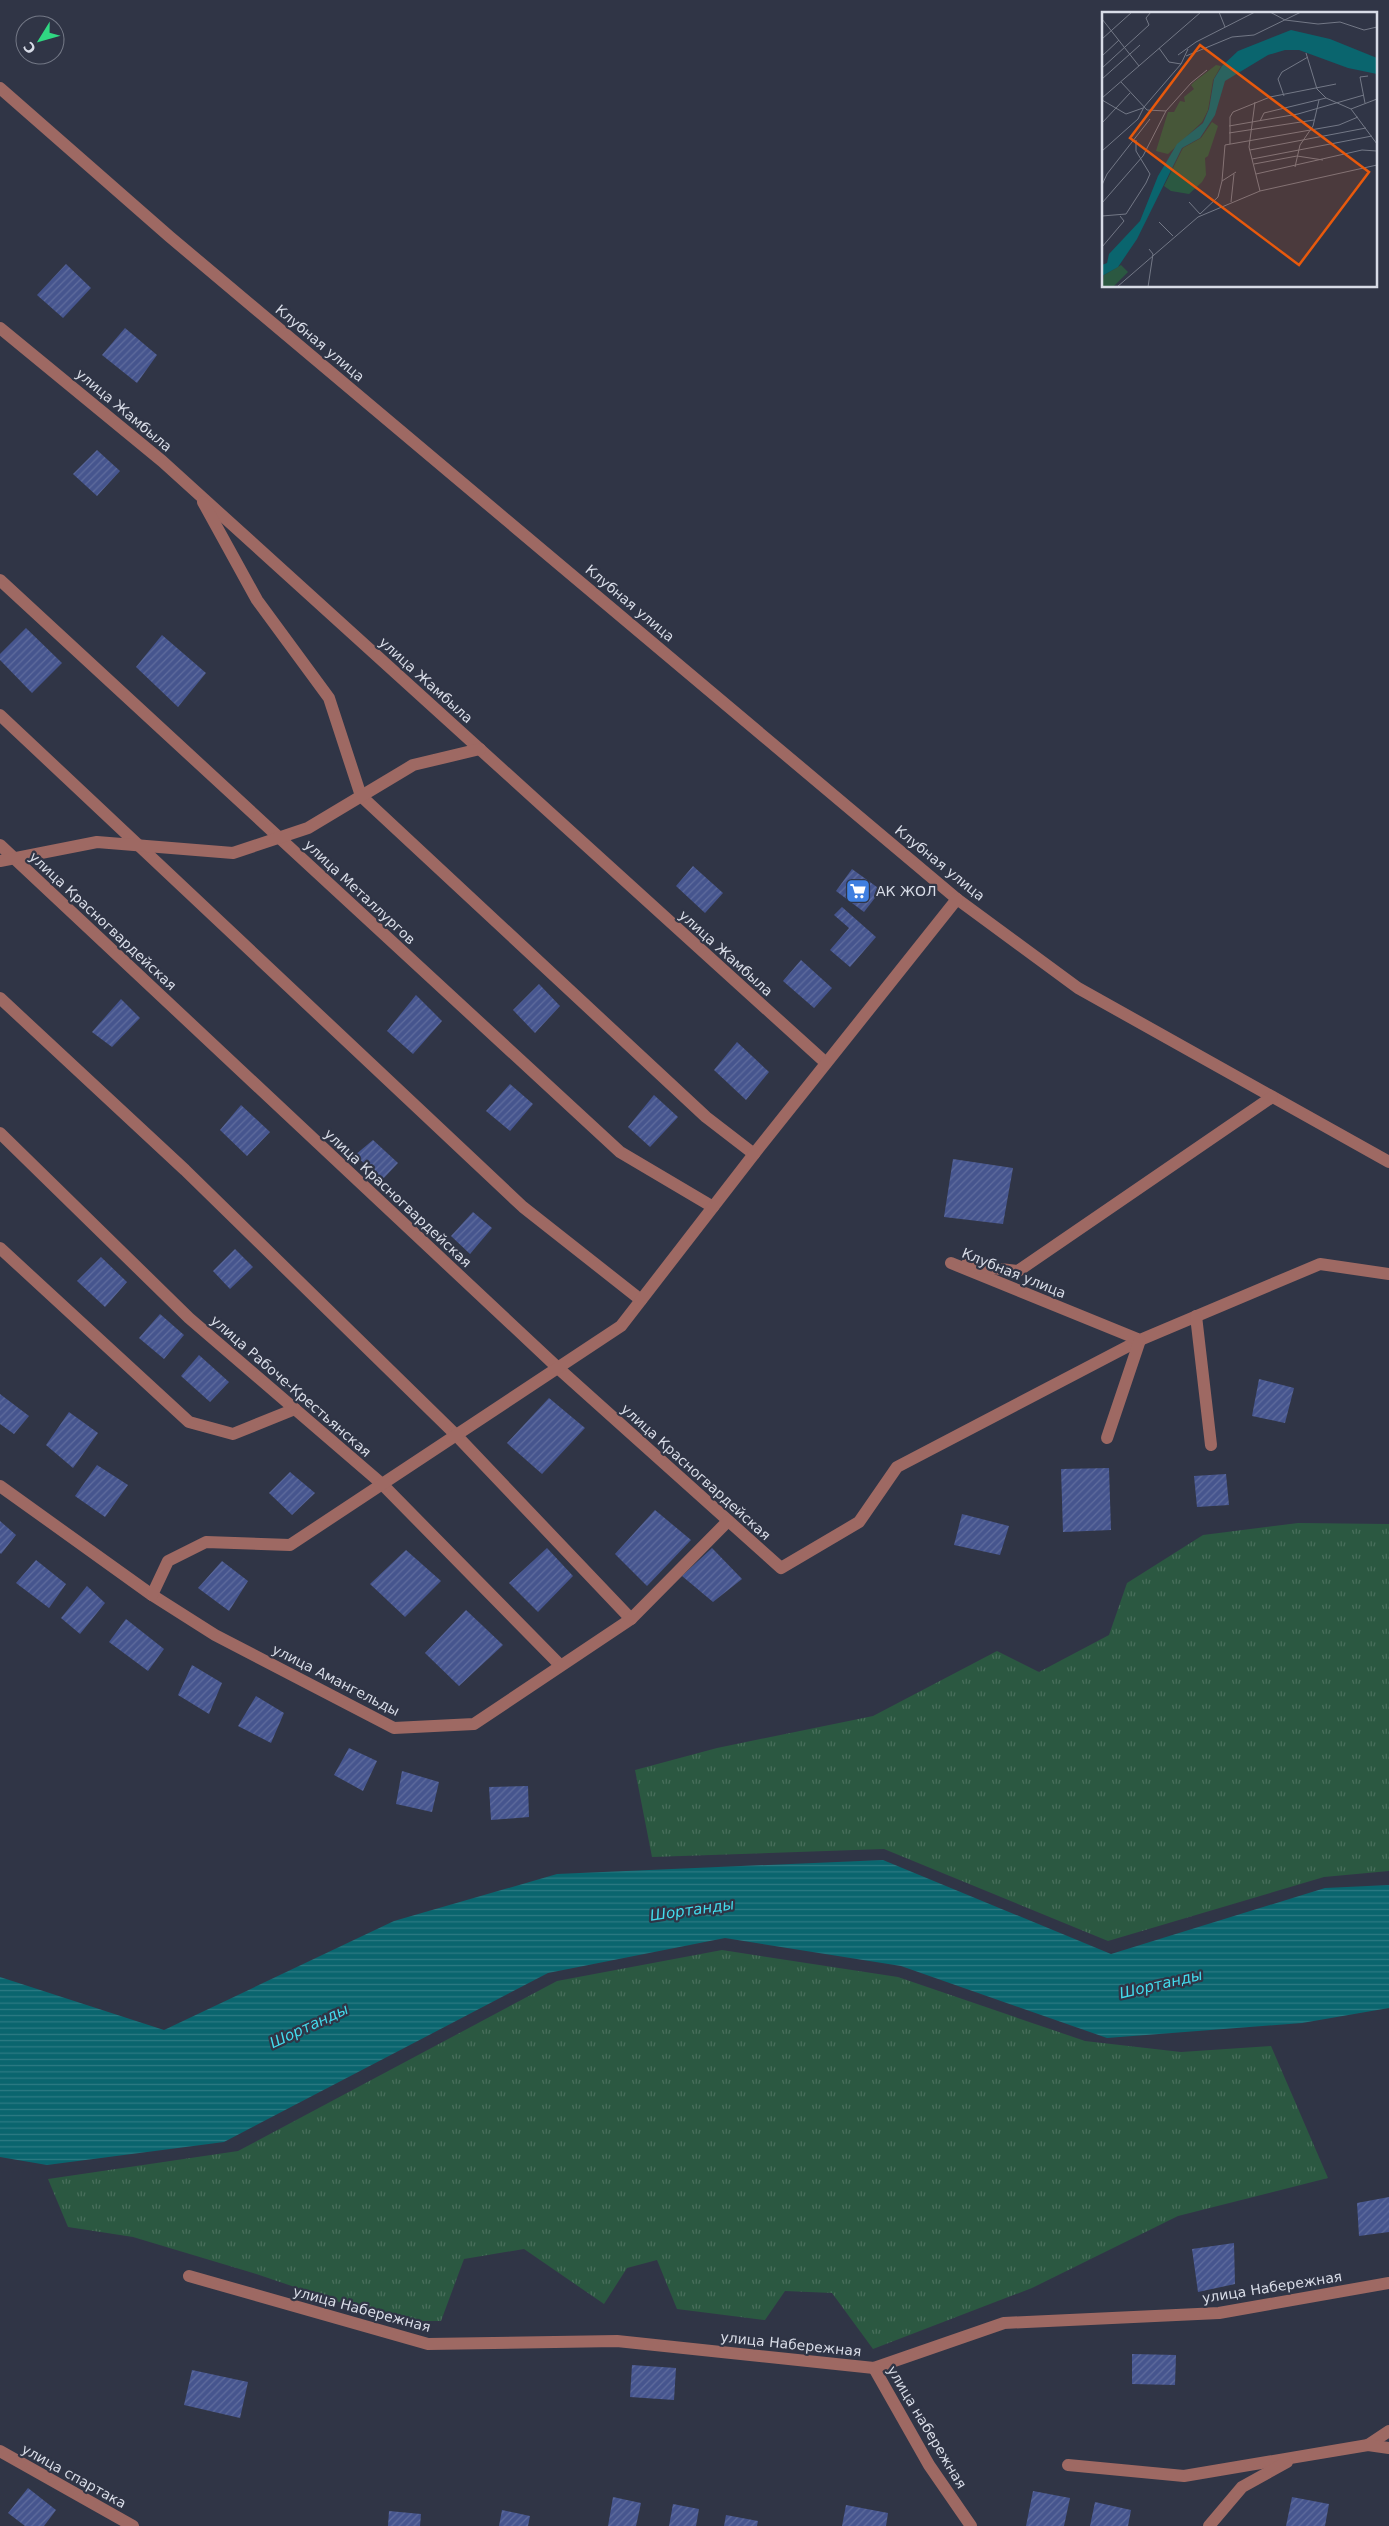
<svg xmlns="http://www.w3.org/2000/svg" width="1389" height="2526" font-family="'DejaVu Sans',sans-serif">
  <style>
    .grass { fill: url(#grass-tufts) }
    .water { fill: url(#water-rules) }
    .building { fill: url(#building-hatch) }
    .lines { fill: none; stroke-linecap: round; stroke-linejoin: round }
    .minor { stroke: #9e6963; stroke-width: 12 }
    .labels { text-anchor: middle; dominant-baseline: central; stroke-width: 4.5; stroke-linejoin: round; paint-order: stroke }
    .street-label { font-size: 14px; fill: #d8dce7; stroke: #303546 }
    .poi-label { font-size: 14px; fill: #d8dce7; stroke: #303546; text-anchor: start }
    .water-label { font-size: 15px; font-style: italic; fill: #42dbec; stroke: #303546 }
    .inset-road { fill: none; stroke: #737886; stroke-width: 1 }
    .view { fill: #e8590c; fill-opacity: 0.15; stroke: #e8590c; stroke-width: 2.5 }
    .inset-edge { fill: none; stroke: #d8dce7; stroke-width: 2.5 }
  </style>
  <defs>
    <pattern id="grass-tufts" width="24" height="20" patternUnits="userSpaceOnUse" patternTransform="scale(1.25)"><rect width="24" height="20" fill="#2b5841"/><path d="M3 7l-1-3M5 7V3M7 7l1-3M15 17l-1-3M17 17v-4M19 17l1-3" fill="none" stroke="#496f5c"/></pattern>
    <pattern id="water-rules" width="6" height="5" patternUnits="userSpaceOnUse" patternTransform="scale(1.25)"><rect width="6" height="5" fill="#0a656e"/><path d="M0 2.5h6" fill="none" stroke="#2d7a83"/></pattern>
    <pattern id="building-hatch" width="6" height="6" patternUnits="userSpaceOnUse" patternTransform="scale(1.25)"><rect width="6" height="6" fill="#46558e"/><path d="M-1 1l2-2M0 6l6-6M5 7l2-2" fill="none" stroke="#606d9e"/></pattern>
  </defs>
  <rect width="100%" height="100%" fill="#303546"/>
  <g class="grass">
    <polygon points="1298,1523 1389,1524 1389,1871 1324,1877 1108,1941 884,1849 652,1857 635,1770 717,1748 873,1716 997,1651 1039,1672 1109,1635 1127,1583 1203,1535"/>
    <polygon points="722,1950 898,1977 1085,2041 1181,2052 1271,2046 1328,2178 1178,2216 1032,2288 873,2349 832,2293 785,2291 765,2320 677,2309 657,2260 627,2268 604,2304 524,2249 464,2259 441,2321 396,2321 253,2273 133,2237 68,2227 48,2179 238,2151 557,1981"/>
  </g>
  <polygon class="water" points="883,1860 1111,1954 1325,1888 1389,1885 1389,2008 1302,2023 1107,2038 901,1966 725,1938 548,1973 224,2142 47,2165 0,2157 0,1977 164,2030 394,1921 557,1874"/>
  <g class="building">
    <polygon points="66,264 91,288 63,318 37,295"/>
    <polygon points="125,328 157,355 137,383 102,355"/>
    <polygon points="97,450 120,471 97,496 73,474"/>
    <polygon points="26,628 62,663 32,693 0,660 0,654"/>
    <polygon points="162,635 206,673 178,707 136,667"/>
    <polygon points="693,866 723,893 705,913 676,886"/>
    <polygon points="852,869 881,890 864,912 836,891"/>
    <polygon points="842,907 876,937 850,967 830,950 849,928 834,915"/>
    <polygon points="801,960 832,988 814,1008 783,981"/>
    <polygon points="539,984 560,1006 535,1033 513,1010"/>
    <polygon points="416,995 442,1021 413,1054 387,1031"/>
    <polygon points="121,999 140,1018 112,1047 92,1032"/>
    <polygon points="737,1042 769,1072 746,1100 714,1070"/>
    <polygon points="510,1084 533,1104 510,1131 486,1111"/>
    <polygon points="654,1095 678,1117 650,1147 628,1127"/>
    <polygon points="241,1105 270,1132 247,1156 220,1130"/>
    <polygon points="373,1140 398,1163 382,1180 355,1155"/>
    <polygon points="953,1159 1013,1168 1003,1224 944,1217"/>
    <polygon points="473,1212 492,1228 470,1254 451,1236"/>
    <polygon points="235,1249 253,1267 230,1289 213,1271"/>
    <polygon points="101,1257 127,1282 105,1307 77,1281"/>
    <polygon points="160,1314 184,1335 164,1359 139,1338"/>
    <polygon points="199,1355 229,1382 210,1402 181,1376"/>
    <polygon points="1259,1379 1294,1388 1285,1423 1252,1416"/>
    <polygon points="0,1394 29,1416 14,1434 0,1424"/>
    <polygon points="549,1398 585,1428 542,1474 507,1443"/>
    <polygon points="69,1412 98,1433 73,1468 46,1445"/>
    <polygon points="97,1465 128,1485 105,1517 75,1496"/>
    <polygon points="1109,1468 1111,1530 1063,1532 1061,1469"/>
    <polygon points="290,1472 315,1493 292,1515 269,1493"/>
    <polygon points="1226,1474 1229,1505 1197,1507 1194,1476"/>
    <polygon points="655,1510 691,1540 647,1586 615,1554"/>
    <polygon points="962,1514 1009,1526 1000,1555 954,1545"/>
    <polygon points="0,1521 16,1535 1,1554 0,1553"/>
    <polygon points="547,1548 573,1576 538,1612 509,1583"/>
    <polygon points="712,1548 742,1579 713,1602 682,1576"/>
    <polygon points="406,1550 441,1581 405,1617 370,1584"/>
    <polygon points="36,1560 66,1584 49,1608 16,1583"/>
    <polygon points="222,1561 248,1581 229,1611 198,1588"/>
    <polygon points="87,1586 105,1603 80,1634 61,1618"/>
    <polygon points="466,1610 503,1645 459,1686 425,1653"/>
    <polygon points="126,1619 164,1649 148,1671 109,1642"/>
    <polygon points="192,1665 222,1683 209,1714 178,1695"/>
    <polygon points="256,1696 284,1713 271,1743 238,1726"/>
    <polygon points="349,1748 377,1761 363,1791 334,1775"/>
    <polygon points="402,1771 439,1782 432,1812 396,1804"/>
    <polygon points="528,1786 529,1817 491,1820 489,1787"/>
    <polygon points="1389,2197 1389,2232 1359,2236 1357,2203"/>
    <polygon points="1234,2243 1235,2284 1198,2292 1192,2249"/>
    <polygon points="1132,2354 1176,2355 1175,2385 1132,2384"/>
    <polygon points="632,2365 676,2368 674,2400 630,2397"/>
    <polygon points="192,2370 248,2382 240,2418 184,2405"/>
    <polygon points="28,2488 56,2510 44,2526 25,2526 8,2513"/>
    <polygon points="1033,2491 1070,2498 1064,2526 1026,2526"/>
    <polygon points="613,2497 641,2503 636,2526 608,2526"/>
    <polygon points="1292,2497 1329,2504 1325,2526 1286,2526"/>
    <polygon points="1095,2502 1131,2510 1128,2526 1090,2526"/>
    <polygon points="673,2504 699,2509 696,2526 669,2526"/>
    <polygon points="846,2505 888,2513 886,2526 842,2526"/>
    <polygon points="502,2510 530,2516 528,2526 499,2526"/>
    <polygon points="389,2511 421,2514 420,2526 388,2526"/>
    <polygon points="726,2515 758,2521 757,2526 724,2526"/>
  </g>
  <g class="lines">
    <g class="minor">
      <polyline points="0,88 170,237 957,899 1078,988 1389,1162"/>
      <polyline points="0,328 162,461 826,1063"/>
      <polyline points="203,502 257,600 329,698 361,796 706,1117 754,1154"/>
      <polyline points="0,580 620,1152 713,1207"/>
      <polyline points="0,715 523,1207 641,1300"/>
      <polyline points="0,845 558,1368 781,1568 859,1522 897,1467 1140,1340"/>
      <polyline points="0,861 97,842 233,853 308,828 413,765 480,749"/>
      <polyline points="0,998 185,1170 456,1435 631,1619"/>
      <polyline points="0,1133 189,1318 382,1484 560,1665"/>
      <polyline points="0,1248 189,1422 233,1434 295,1409"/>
      <polyline points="951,1263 1140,1340 1320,1264 1389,1274"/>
      <polyline points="966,1265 1018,1271 1272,1097"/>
      <polyline points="1196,1316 1211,1445"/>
      <polyline points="1107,1438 1140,1340"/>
      <polyline points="0,1486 152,1595 215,1635 394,1728 474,1724 631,1619 728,1521"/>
      <polyline points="152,1595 168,1561 206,1542 290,1545 621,1326 754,1154 957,899"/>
      <polyline points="189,2276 428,2344 617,2341 874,2368 1004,2323 1219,2313 1389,2283"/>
      <polyline points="874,2368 929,2465 971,2526"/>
      <polyline points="1368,2445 1389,2431"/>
      <polyline points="0,2451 133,2526"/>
      <polyline points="1068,2465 1184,2476 1368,2445 1389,2448"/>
      <polyline points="1209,2526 1242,2487 1287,2462"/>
    </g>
  </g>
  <defs>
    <symbol id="supermarket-square" viewBox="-11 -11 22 22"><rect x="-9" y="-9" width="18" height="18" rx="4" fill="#3f7fe0" stroke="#303546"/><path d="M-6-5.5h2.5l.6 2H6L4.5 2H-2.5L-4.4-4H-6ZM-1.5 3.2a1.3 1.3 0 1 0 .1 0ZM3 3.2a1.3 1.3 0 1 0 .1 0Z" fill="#fff"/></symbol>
  </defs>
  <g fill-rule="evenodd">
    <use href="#supermarket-square" x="844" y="877" width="28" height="28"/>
  </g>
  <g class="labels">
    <g class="street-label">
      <text transform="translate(320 343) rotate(40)">Клубная улица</text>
      <text transform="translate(124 410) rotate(40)">улица Жамбыла</text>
      <text transform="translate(630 603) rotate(40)">Клубная улица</text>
      <text transform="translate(426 680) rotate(42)">улица Жамбыла</text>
      <text transform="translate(940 863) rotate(39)">Клубная улица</text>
      <text transform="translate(360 892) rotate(43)">улица Металлургов</text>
      <text transform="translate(103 921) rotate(43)">улица Красногвардейская</text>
      <text transform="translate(726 953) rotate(42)">улица Жамбыла</text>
      <text transform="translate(398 1198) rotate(43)">улица Красногвардейская</text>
      <text transform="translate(1014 1273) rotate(22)">Клубная улица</text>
      <text transform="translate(291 1386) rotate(41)">улица Рабоче-Крестьянская</text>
      <text transform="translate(696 1472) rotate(42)">улица Красногвардейская</text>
      <text transform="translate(336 1680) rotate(27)">улица Амангельды</text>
      <text transform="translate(1272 2287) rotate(-9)">улица Набережная</text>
      <text transform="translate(362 2309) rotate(15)">улица Набережная</text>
      <text transform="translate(791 2344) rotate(6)">улица Набережная</text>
      <text transform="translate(927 2427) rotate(59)">улица набережная</text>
      <text transform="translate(74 2476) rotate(29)">улица спартака</text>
    </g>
    <g class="poi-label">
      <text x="876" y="891">АК ЖОЛ</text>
    </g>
    <g class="water-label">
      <text transform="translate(692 1910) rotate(-8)">Шортанды</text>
      <text transform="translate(1161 1984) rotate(-13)">Шортанды</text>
      <text transform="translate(309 2026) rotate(-25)">Шортанды</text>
    </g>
  </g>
  <g transform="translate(1102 12)">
    <rect width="275" height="275" fill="#303546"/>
    <path d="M114,53L119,54L111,68L106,98L100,110L66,142L54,139L66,100H72L78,89L83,90L82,85L92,77L89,73L92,70ZM110,110L116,114L106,144L103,146L104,163L100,170L87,182L69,179L62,174L81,136L99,126Z" fill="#2b5841"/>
    <path d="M19,253L26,260L11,275H0L2,263Z" fill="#2b5841"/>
    <path d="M189,18L228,27L275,46V62L246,56L197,38H183L166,43L123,69L113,103L98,126L80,136L35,227L16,255L0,264V253L5,251L7,242L38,209L56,164L75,132L101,111L107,97L112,67L120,54L136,39Z" fill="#0a656e"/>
    <path class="inset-road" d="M96,0H112M117,0L123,15M168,0L183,8L216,12L238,10L262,18L275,15M0,7L37,54M0,27L30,0M57,36L67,50L79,52M204,41L215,77M76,43L94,30L153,0M0,44L17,28M84,44L130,25L152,23L199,0M0,56L47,13L44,6L49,0M0,67L38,33M19,70L45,98L64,99M215,77L224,86L249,97L275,132M182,84L176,67L180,60L206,45M0,86L99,0M0,88L24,102L41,96M153,90L147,135L158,179M263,91L258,65L266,64M249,97L275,87M158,109L162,101L224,86M0,111L28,81M127,114L196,102L262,83M127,121L212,108M128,132V105L131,100L168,85L234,72M148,138L264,116M0,139L36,107L42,95L79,52L86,37M150,147L270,124M152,152L195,144L221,148M193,155L198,133L211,114L217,88M154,162L260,138L275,139M120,169L123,133L237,113L256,105M0,173L5,162L48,107M87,190L98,202M129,190L132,162M0,191L41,144L64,99L89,71L105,58M98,202L116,185L120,169L134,160M0,204L24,202L44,171L48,162L34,139V128M57,210L71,224M0,235L22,209L18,204M15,275L96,205L158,179L275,153M46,275L51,242L47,237"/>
    <path class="view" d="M98,33L267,160L197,253L28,126Z"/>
    <rect width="275" height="275" class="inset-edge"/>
  </g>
  <g transform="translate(40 40) rotate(233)"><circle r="24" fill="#303546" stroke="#737886"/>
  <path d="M0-4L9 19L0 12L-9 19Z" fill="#30d882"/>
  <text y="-8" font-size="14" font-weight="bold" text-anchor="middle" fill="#d8dce7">С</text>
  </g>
</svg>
